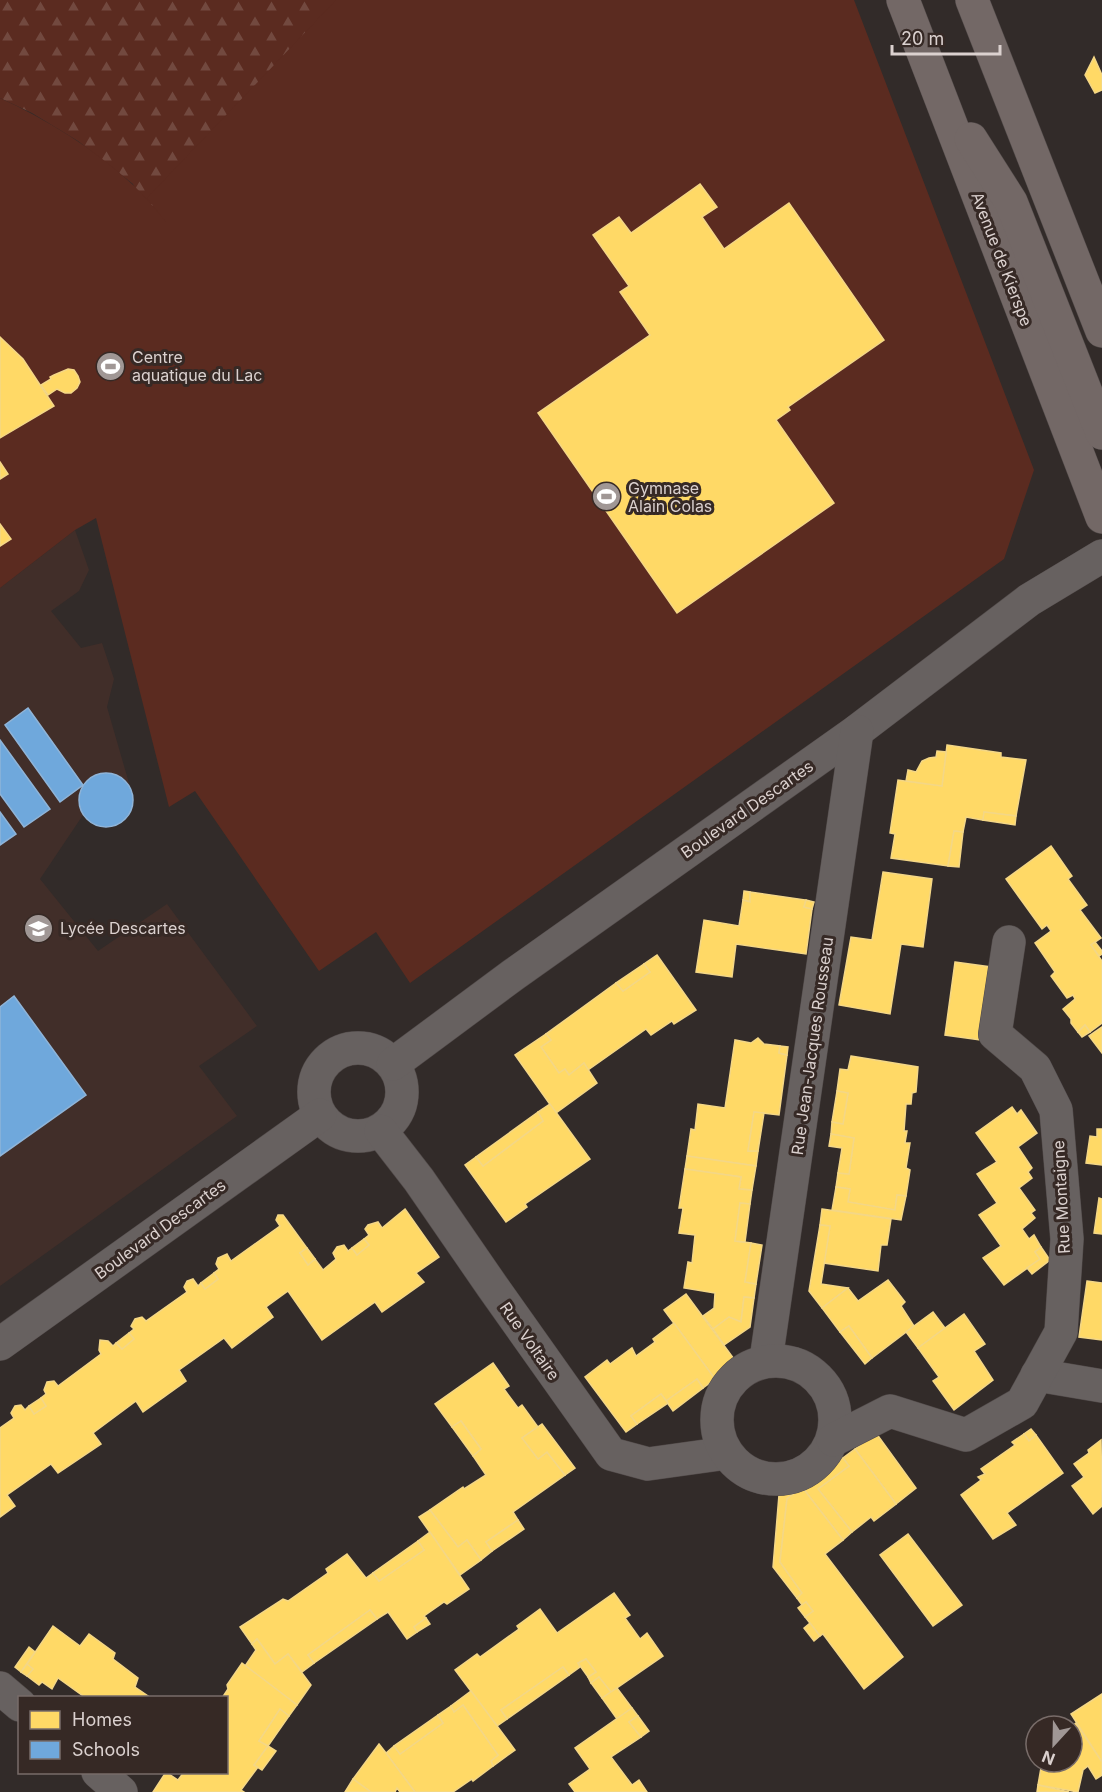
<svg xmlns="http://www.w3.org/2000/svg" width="1102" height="1792" font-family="Inter,sans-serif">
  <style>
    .built { fill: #412e29 }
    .forest { fill: url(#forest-firs) }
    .pitch { fill: #5b2b20 }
    .homes { fill: #ffd966; stroke: #f4d786; stroke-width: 1.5 }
    .schools { fill: #6fa8dc; stroke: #8fb4d8; stroke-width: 1.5 }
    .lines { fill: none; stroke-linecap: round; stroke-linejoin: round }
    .minor-casing { stroke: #504948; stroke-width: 34 }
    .major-casing { stroke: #504948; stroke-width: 34 }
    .minor { stroke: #676160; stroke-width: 33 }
    .major { stroke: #736866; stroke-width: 33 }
    .labels { text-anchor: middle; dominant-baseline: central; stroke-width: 6; stroke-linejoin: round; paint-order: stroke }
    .street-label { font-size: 16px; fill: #dbd1cf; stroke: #362925 }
    .poi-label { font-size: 16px; fill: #dbd1cf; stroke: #362925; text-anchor: start }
  </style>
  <defs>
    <pattern id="forest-firs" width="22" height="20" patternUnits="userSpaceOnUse" patternTransform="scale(1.5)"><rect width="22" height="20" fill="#5b2b20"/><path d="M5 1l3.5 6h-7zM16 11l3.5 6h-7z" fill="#72493f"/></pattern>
  </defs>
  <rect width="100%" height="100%" fill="#322b29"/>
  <polygon class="built" points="75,530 89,570 79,591 51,611 81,648 102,643 114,679 107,707 133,797 133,805 125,820 110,827 99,827 89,821 83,815 40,879 98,951 167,904 257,1026 199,1066 237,1116 0,1286 0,588"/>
  <polygon class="forest" points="0,0 441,0 276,540 133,184 78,141 32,113 0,98"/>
  <path class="pitch" d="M336,0H854L1034,470L1004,559L410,983L376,932L319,971L195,791L169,807L96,518L75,530L0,588V98C48,120 93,148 132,184C144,195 155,209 166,222L147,198Z"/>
  <g class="homes">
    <polygon points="1094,57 1102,75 1102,90 1095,93 1085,75"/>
    <polygon points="700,184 717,207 702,217 724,249 789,203 884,340 788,407 790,410 776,420 834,503 677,613 538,413 650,335 620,292 629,286 593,235 619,217 631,233"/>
    <polygon points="0,337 23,359 54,406 0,438"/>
    <polygon points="68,369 74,370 78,376 80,382 77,388 71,393 65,393 57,389 48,395 41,385 51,379 50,377 54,375"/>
    <polygon points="0,462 8,474 0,479"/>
    <polygon points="0,524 11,539 0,546"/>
    <polygon points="947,745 1001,753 1001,757 1026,760 1016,816 984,812 983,820 966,817 963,832 954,831 948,866 891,858 895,834 890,833 898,780 942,786"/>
    <polygon points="937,751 946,752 942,786 906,781 908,770 916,772 922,761 929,758 936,757"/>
    <polygon points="984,812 1016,816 1015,825 983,820"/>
    <polygon points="954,831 963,832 959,867 948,866"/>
    <polygon points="1051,846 1072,876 1068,879 1087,905 1080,910 1101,938 1091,945 1102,961 1102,1023 1090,1032 1085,1025 1078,1032 1071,1023 1071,1019 1063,1009 1075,999 1073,995 1067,998 1051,976 1055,972 1035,943 1051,931 1047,925 1042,929 1006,879"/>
    <polygon points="883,872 932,879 923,947 901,944 890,1014 839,1005 851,937 872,940"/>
    <polygon points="744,891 750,892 750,902 743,900"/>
    <polygon points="750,892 806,900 804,907 812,909 806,954 736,944 732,977 696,972 704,920 739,926 743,900 750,902"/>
    <polygon points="806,900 814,902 812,909 804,907"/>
    <polygon points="1095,942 1102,951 1102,954 1099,956 1091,945"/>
    <polygon points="657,955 696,1010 674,1024 672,1021 651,1035 646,1029 588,1070 584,1063 569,1075 565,1069 559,1073 541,1047 551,1040 546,1034 616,983 623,991 650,972 644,964"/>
    <polygon points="955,962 991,967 980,1040 945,1035"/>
    <polygon points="644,964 650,972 623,991 616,983"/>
    <polygon points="1085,1025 1090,1032 1082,1037 1078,1032"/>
    <polygon points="1102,1027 1102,1053 1089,1036"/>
    <polygon points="546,1034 551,1040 541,1047 559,1073 565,1069 569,1075 584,1063 597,1083 556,1113 515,1055"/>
    <polygon points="758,1038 764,1044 780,1046 779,1053 787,1055 779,1115 754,1112 748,1151 758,1151 756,1166 687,1156 691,1129 695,1130 698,1104 725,1108 735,1040 751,1043"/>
    <polygon points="780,1046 788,1047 787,1055 779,1053"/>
    <polygon points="851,1056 918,1067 916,1092 912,1093 911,1104 906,1104 904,1131 907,1131 905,1143 910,1143 906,1168 910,1170 906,1196 897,1195 895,1210 848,1202 850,1189 836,1187 838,1173 849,1174 854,1138 831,1134 832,1122 843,1124 848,1093 837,1091 840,1069 848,1070"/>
    <polygon points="837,1091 848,1093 843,1124 832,1122"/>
    <polygon points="550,1104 590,1159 525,1204 527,1207 506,1222 465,1165 476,1157 483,1166 543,1121 538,1112"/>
    <polygon points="1012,1107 1017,1114 1021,1110 1037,1133 1018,1147 1032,1168 1028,1172 1032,1178 1019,1188 1035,1210 1031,1213 1035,1218 1022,1229 1029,1239 1034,1235 1041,1247 1035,1252 1040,1259 1004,1285 983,1258 1001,1246 979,1215 997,1203 977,1174 997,1162 976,1133"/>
    <polygon points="538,1112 543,1121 483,1166 476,1157"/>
    <polygon points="754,1112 764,1113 758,1151 748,1151"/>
    <polygon points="1097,1129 1102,1129 1102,1165 1086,1163 1090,1136 1097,1137"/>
    <polygon points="831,1134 854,1138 849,1174 838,1173 842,1148 829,1146"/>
    <polygon points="687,1156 756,1166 752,1190 739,1189 741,1177 685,1169"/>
    <polygon points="685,1169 741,1177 739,1189 752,1190 750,1204 740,1203 735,1241 751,1243 745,1282 756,1284 754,1298 744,1297 741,1322 729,1317 713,1329 703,1316 714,1308 715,1293 684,1288 688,1262 692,1263 695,1235 679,1233 683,1208 679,1208"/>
    <polygon points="836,1187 850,1189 848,1202 895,1210 897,1195 906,1196 901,1220 832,1210"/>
    <polygon points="1099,1198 1102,1199 1102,1234 1094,1233"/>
    <polygon points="740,1203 750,1204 745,1242 735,1241"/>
    <polygon points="405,1209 439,1257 416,1273 424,1282 382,1312 375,1302 322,1340 288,1291 266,1307 273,1317 232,1348 224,1338 179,1370 186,1381 143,1412 136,1401 93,1433 101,1444 58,1473 51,1464 7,1495 15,1506 0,1517 0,1428 14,1418 11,1413 15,1406 21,1405 25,1410 29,1406 34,1414 46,1406 41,1398 46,1394 44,1390 47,1382 54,1381 58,1386 101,1354 99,1350 100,1340 108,1341 113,1346 116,1343 122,1349 134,1339 129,1333 134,1329 131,1326 135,1319 142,1317 146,1321 187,1292 184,1287 187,1281 193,1279 198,1286 201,1283 205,1289 218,1279 214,1273 219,1269 216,1264 218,1258 227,1254 231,1261 280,1226 276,1220 278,1215 283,1215 307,1248 300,1253 308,1265 315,1259 323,1270 336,1259 333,1253 337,1247 344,1245 348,1251 352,1248 357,1255 369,1245 364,1239 369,1235 365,1229 368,1225 378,1222 382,1228"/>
    <polygon points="822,1209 891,1219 887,1245 881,1245 878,1271 824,1263 830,1226 820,1225"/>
    <polygon points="820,1225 830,1226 821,1284 848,1288 822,1308 809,1291"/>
    <polygon points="364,1239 369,1245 357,1255 352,1248"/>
    <polygon points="751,1243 762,1245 756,1284 745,1282"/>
    <polygon points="1041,1247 1050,1260 1032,1274 1027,1268 1040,1259 1035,1252"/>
    <polygon points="307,1248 315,1259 308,1265 300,1253"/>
    <polygon points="214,1273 218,1279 205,1289 201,1283"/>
    <polygon points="888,1280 905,1302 901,1306 914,1326 872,1358 849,1326 840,1332 822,1308 848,1288 858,1301"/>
    <polygon points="1087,1281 1102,1283 1102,1340 1079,1337"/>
    <polygon points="686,1294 737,1363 715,1379 664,1310"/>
    <polygon points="744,1297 754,1298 750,1327 724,1345 713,1329 729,1317 741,1322"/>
    <polygon points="933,1312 945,1328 918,1348 906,1332"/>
    <polygon points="964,1314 985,1344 974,1351 993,1380 954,1410 933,1381 939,1377 918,1348"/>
    <polygon points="674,1323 715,1379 703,1388 697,1379 666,1401 661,1394 631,1416 637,1424 626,1432 585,1377 607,1360 610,1364 632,1348 636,1356 655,1342 653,1339"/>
    <polygon points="849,1326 872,1358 865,1364 840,1332"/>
    <polygon points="129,1333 134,1339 122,1349 116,1343"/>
    <polygon points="493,1363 509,1386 504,1389 518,1408 522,1405 538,1427 522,1438 538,1459 547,1452 565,1475 513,1512 518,1520 486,1542 492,1551 481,1560 467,1540 458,1547 430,1510 463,1487 464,1489 486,1475 473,1456 481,1449 461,1421 452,1427 435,1404"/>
    <polygon points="697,1379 703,1388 673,1411 666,1401"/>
    <polygon points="661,1394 668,1403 637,1424 631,1416"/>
    <polygon points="41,1398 46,1406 34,1414 29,1406"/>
    <polygon points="461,1421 481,1449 473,1456 452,1427"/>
    <polygon points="542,1424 575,1468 565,1475 547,1452 538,1459 522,1438"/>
    <polygon points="1031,1429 1036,1435 1029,1441 1024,1434"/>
    <polygon points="876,1433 916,1488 896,1504 855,1449"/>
    <polygon points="1024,1434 1029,1441 1036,1435 1063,1473 1007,1513 1016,1525 993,1539 961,1495 981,1480 978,1477 985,1474 981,1469 1015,1445 1012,1442"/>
    <polygon points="1101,1440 1102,1506 1093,1514 1072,1486 1084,1477 1074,1464 1089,1453 1088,1450"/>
    <polygon points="855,1449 896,1504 874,1521 871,1517 852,1532 818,1489 849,1466 843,1458"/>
    <polygon points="843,1458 849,1466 818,1489 852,1532 843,1540 802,1487"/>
    <polygon points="797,1482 802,1487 787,1499 780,1562 802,1593 797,1598 773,1567 779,1495"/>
    <polygon points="802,1487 843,1540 825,1554 903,1657 864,1689 823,1634 820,1636 805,1617 813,1611 806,1602 802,1605 797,1598 802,1593 780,1562 787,1499"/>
    <polygon points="430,1510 458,1547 467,1540 481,1560 460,1575 419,1517"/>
    <polygon points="518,1520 524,1529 492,1551 486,1542"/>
    <polygon points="430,1532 469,1589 447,1604 444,1602 424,1616 426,1618 414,1627 417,1632 407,1639 388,1612 377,1619 370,1610 308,1655 314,1663 302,1672 288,1654 275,1664 257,1639 252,1644 240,1627 283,1599 288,1601 328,1573 326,1569 347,1554 366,1578 373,1573 379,1581 424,1550 418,1541"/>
    <polygon points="908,1534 962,1605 933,1626 880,1555"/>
    <polygon points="418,1541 424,1550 379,1581 373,1573"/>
    <polygon points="614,1593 630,1615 625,1618 640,1639 647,1633 663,1656 611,1692 599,1677 591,1683 588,1677 596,1672 586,1659 578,1663 580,1667 569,1675 563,1667 501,1710 507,1719 497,1726 455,1670 477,1654 480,1657 519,1629 517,1626 540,1609 557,1633"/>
    <polygon points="806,1602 813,1611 805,1617 798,1608"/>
    <polygon points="370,1610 377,1619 314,1663 308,1655"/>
    <polygon points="426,1618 430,1624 417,1632 414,1627"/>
    <polygon points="810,1623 820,1636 814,1641 804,1628"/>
    <polygon points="53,1626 80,1646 89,1634 115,1653 113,1659 138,1678 135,1687 151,1698 86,1698 58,1678 52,1689 42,1682 39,1685 27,1676 33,1669 27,1664"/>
    <polygon points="257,1639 275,1664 288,1654 311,1685 297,1705 245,1666 256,1650 252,1644"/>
    <polygon points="29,1647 35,1652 21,1672 15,1667"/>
    <polygon points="586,1659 596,1672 588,1677 578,1663"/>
    <polygon points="242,1663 297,1705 289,1716 280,1709 259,1741 268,1746 254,1765 258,1767 241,1790 244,1792 153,1792 166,1772 178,1780 184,1772 226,1772 226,1698 222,1698 228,1689 227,1685"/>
    <polygon points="27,1664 33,1669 27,1676 21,1672"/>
    <polygon points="563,1667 569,1675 507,1719 501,1710"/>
    <polygon points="599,1677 611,1692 602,1698 591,1683"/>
    <polygon points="617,1688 632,1708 617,1719 602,1698"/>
    <polygon points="471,1691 515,1750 493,1766 491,1761 498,1755 463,1705 454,1712 451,1706"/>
    <polygon points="1102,1694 1102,1762 1071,1714"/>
    <polygon points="463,1705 498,1755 491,1761 493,1766 473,1781 472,1779 453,1792 415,1792 386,1753 394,1746 400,1754 443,1723 438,1715 451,1706 454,1712"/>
    <polygon points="632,1708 638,1716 629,1722 641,1737 611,1757 632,1785 639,1780 647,1792 575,1792 569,1784 590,1769 575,1748"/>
    <polygon points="280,1709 289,1716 268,1746 259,1741"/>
    <polygon points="438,1715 443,1723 400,1754 394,1746"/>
    <polygon points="638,1716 649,1731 641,1737 629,1722"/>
    <polygon points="1076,1723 1102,1762 1102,1775 1096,1779 1088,1766 1083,1770 1078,1792 1038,1785 1042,1762 1072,1762 1072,1726"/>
    <polygon points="379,1744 386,1753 415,1792 400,1792 397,1788 395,1792 371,1792 353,1779"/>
    <polygon points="268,1746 276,1751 262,1770 254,1765"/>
    <polygon points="353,1779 371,1792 345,1792"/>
    <polygon points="1038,1785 1069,1792 1037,1792"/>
  </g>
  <g class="schools">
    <polygon points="28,708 83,785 60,802 5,725"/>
    <polygon points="0,740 50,809 24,827 0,794"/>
    <circle cx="106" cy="800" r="27"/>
    <polygon points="0,812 16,834 0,845"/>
    <polygon points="14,996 86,1095 0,1156 0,1007"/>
  </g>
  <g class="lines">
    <defs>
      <g id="minor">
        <circle cx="358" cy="1092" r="44"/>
        <polyline points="393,1064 513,975 857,731 1029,600 1102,556"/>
        <polyline points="381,1131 419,1180 492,1286 611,1454 648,1464 727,1453"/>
        <polyline points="0,1344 320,1115"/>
        <polyline points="766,1360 857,731"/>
        <circle cx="776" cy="1420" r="59"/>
        <polyline points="1037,1375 1102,1386"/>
        <polyline points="833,1440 890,1411 966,1435 1022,1403 1061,1332 1067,1239 1056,1110 1035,1068 995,1034 1009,942"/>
        <polyline points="0,1688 20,1705"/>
        <polyline points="98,1772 121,1792"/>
      </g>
      <g id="major">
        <polyline points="903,0 1102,517"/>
        <polyline points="972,0 1102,331"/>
        <polyline points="971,139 1011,202 1102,433"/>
      </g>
    </defs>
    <use href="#minor" class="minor-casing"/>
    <use href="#major" class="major-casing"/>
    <use href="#minor" class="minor"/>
    <use href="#major" class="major"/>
  </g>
  <defs>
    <symbol id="stadium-disc" viewBox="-11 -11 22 22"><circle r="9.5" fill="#a09795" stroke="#362925"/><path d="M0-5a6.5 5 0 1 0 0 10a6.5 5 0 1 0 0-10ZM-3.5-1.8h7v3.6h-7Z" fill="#fff"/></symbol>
    <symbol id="school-disc" viewBox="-11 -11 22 22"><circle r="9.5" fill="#a09795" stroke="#362925"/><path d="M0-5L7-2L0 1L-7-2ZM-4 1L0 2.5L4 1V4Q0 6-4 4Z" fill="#fff"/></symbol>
  </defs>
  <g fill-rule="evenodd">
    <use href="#stadium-disc" x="94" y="350" width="33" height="33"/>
    <use href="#stadium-disc" x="590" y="480" width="33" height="33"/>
    <use href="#school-disc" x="22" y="912" width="33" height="33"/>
  </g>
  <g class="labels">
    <g class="street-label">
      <text transform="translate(1002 259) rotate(69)">Avenue de Kierspe</text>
      <text transform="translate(747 809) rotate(-35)">Boulevard Descartes</text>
      <text transform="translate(812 1046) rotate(-82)">Rue Jean-Jacques Rousseau</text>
      <text transform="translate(1061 1197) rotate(-93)">Rue Montaigne</text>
      <text transform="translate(160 1229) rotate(-36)">Boulevard Descartes</text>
      <text transform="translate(530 1341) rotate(55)">Rue Voltaire</text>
    </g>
    <g class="poi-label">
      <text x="132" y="357">Centre<tspan x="132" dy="18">aquatique du Lac</tspan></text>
      <text x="628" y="488">Gymnase<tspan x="628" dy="18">Alain Colas</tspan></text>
      <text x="60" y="928">Lycée Descartes</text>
    </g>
  </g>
  <rect x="18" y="1696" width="210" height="78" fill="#362925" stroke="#786c69" stroke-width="1.5"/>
  <rect x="30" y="1711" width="30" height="18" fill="#ffd966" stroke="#786c69" stroke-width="1.5"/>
  <text x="72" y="1726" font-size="18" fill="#dbd1cf">Homes</text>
  <rect x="30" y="1741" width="30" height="18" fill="#6fa8dc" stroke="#786c69" stroke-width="1.5"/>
  <text x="72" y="1756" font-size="18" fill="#dbd1cf">Schools</text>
  <g transform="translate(1054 1744) rotate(202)"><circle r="28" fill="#362925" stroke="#786c69" stroke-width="1.5"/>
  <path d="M0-4.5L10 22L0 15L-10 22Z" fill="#a09795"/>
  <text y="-9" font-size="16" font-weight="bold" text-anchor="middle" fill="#dbd1cf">N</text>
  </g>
  <path d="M892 45v9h108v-9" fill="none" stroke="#dbd1cf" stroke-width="3"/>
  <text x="901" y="45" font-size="18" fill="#dbd1cf" stroke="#362925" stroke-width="4.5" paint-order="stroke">20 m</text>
</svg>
